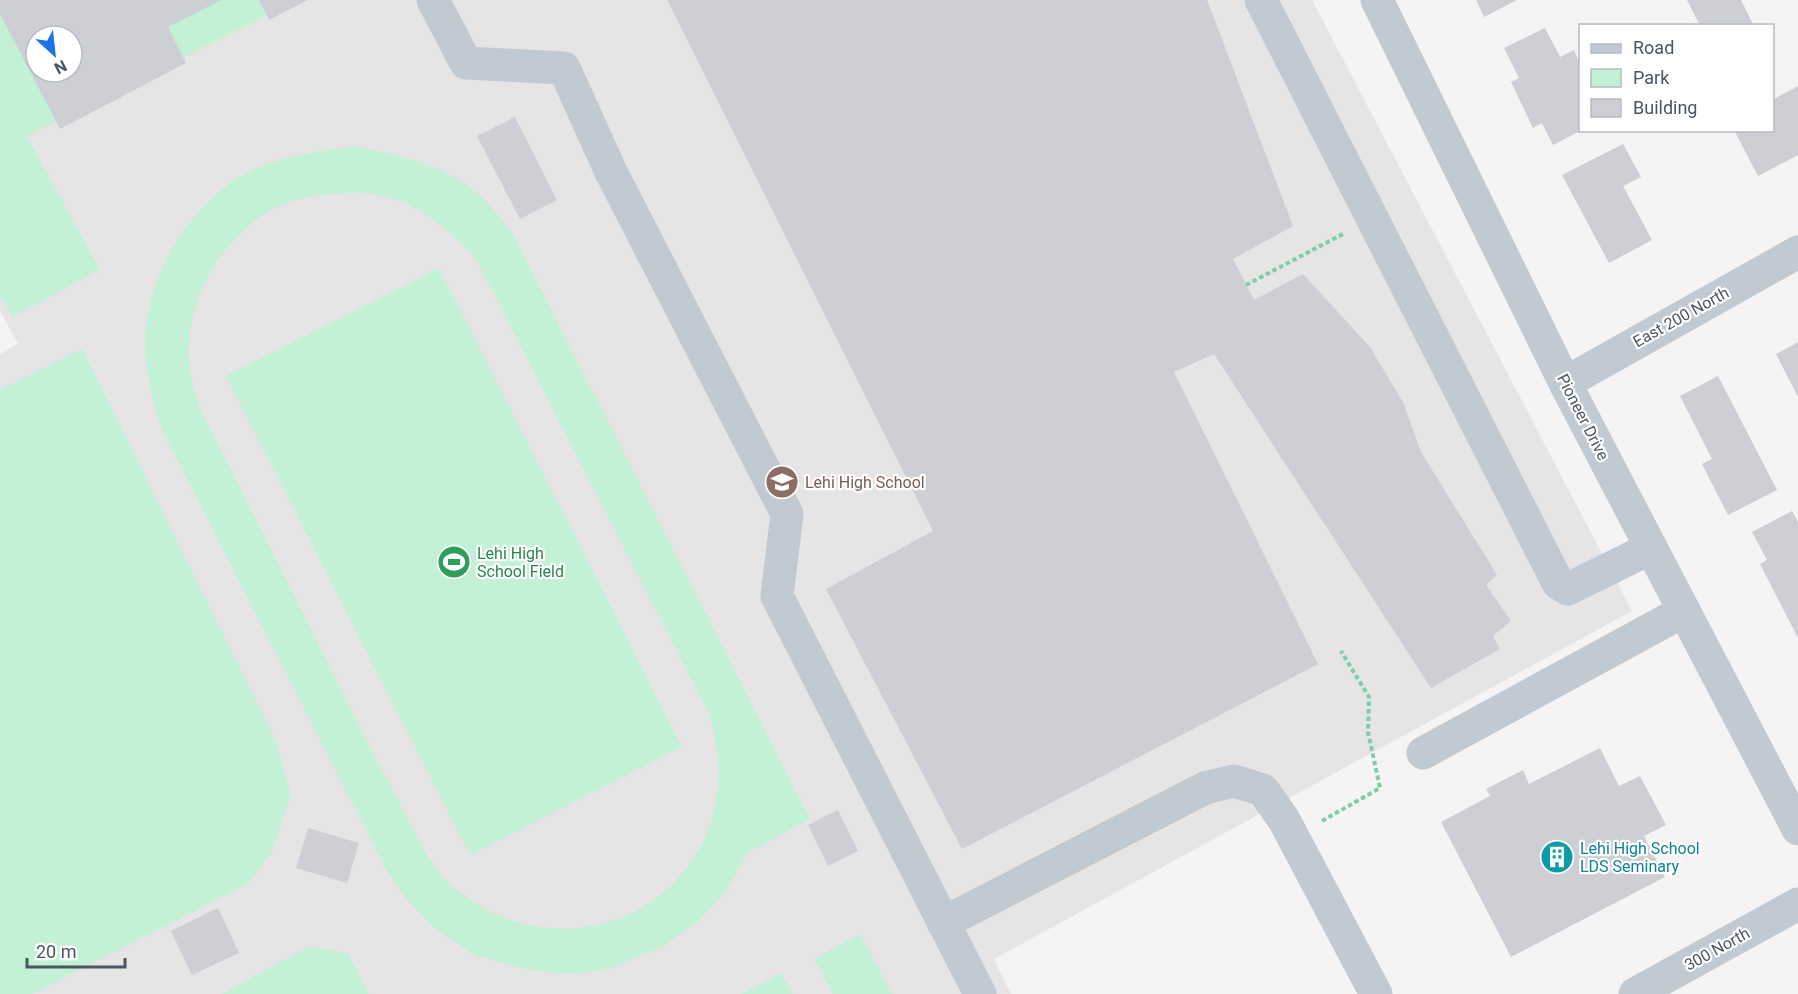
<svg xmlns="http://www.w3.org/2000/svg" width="1798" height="994" font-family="Roboto,sans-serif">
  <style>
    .education { fill: #e6e4e5; fill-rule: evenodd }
    .green { fill: #c3f1d5; fill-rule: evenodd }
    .building { fill: #cdcfd5; fill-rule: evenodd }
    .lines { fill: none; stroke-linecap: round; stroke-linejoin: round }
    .path { stroke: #7ad0a6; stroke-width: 4; stroke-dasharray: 4.5 3; stroke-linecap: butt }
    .minor { stroke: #c1cad2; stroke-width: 33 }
    .labels { text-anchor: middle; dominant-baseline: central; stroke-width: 4.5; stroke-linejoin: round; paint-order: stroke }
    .street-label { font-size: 16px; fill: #4a5661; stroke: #fff }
    .education-label { font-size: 16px; fill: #785e54; stroke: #fff; text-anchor: start }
    .leisure-label { font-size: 16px; fill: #27864d; stroke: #fff; text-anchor: start }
    .culture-label { font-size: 16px; fill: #0d838f; stroke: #fff; text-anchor: start }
  </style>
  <rect width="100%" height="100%" fill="#f5f3f3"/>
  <path class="education" d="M0,0H1312L1632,611L994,959L1011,994H0V354L18,344L0,311ZM36,36H72V72H36Z"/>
  <g class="green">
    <path d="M0,0H298L27,136L100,270L12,317L0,295ZM36,36H72V72H36Z"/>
    <path d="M355,147C400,154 448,166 483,198C494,208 503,222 513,234L810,819L747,853L728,889L698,921L665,945L612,968L569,974L520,968L477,956L434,928L404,896L387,871L162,430C153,400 145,373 145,341C146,275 193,199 252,170C284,155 320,151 355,147ZM342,193C354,193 367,192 379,195C420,203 449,230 476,259L708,712C727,768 721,830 680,876C618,946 512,945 446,880C429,863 419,840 408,819C393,790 377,761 363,732C309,625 255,517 201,410C196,394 190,378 189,361C185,301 220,240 271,210C292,198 318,195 342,193Z"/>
    <polygon points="439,268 682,747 470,855 226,376"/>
    <polygon points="82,349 275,739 291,794 271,854 248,884 32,994 0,994 0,390"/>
    <polygon points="860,934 892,994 833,994 814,958"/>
    <polygon points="308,947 348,953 369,994 222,994"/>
    <polygon points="781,973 793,994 741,994"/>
  </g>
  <g class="building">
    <path d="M0,0H221L168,27L186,63L60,129L0,14ZM36,36H72V72H36Z"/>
    <polygon points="259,0 308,0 269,20"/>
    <polygon points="667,0 1207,0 1293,226 1233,259 1254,300 1303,274 1370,347 1403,402 1421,452 1497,575 1486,585 1511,621 1493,636 1500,649 1431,688 1214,354 1174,372 1318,664 962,849 826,589 933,531"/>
    <polygon points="1476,0 1517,0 1484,17"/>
    <polygon points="1687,0 1741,0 1754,26 1700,26"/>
    <polygon points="1545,28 1560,57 1574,50 1580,63 1580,131 1553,145 1542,123 1533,128 1511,82 1519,78 1504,48"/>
    <polygon points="1798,86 1798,155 1758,176 1734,130 1772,130 1772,100"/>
    <polygon points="515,117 557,200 520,219 477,136"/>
    <polygon points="1623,144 1641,177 1623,186 1652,240 1609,263 1562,175"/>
    <polygon points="1798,342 1798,397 1776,354"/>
    <polygon points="1718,376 1777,490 1728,515 1702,464 1712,459 1680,396"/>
    <polygon points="1792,511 1798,522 1798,638 1760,564 1767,560 1752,532"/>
    <polygon points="1600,748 1619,786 1640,776 1666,825 1644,836 1665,877 1511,957 1441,822 1490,796 1486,789 1523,770 1529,784"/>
    <polygon points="838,810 858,851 828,866 808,825"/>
    <polygon points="308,828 359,843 347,883 296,868"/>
    <polygon points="218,908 239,953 192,975 171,931"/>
  </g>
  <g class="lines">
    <g class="path">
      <polyline points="1246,285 1343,234"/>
      <polyline points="1322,821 1380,788 1368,732 1369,697 1341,651"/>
    </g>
    <g class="minor">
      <polyline points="433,0 466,63 564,68 611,172 787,514 777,596 980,994"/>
      <polyline points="1261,0 1558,583 1568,589 1651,548"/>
      <polyline points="1377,0 1565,383 1798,829"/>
      <polyline points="1565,383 1798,252"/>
      <polyline points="1423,753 1684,611"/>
      <polyline points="943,923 1205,788 1234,781 1263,790 1284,820 1376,994"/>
      <polyline points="1635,994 1798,904"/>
    </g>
  </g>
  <defs>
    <symbol id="school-disc" viewBox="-11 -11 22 22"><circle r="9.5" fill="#8d6e63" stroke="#fff"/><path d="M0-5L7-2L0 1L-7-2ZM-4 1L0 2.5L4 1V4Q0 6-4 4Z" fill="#fff"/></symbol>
    <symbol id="stadium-disc" viewBox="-11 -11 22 22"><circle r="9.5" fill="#2e9e5b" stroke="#fff"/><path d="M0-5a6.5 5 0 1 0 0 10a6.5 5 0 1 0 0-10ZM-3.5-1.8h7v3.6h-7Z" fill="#fff"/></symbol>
    <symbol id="building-disc" viewBox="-11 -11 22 22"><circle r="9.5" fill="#0f9aa8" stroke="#fff"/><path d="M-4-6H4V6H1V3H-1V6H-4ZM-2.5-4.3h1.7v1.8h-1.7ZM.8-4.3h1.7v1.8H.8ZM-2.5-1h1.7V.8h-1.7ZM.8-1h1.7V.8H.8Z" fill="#fff"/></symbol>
  </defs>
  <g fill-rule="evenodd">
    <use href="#school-disc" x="763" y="463" width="38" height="38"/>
    <use href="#stadium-disc" x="435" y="543" width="38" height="38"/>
    <use href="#building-disc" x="1538" y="838" width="38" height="38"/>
  </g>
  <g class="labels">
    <g class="street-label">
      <text transform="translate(1681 317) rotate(-29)">East 200 North</text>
      <text transform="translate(1583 417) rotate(63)">Pioneer Drive</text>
      <text transform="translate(1717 949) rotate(-29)">300 North</text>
    </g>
    <g class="education-label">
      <text x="805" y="482">Lehi High School</text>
    </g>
    <g class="leisure-label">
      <text x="477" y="553">Lehi High<tspan x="477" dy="18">School Field</tspan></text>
    </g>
    <g class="culture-label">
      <text x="1580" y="848">Lehi High School<tspan x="1580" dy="18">LDS Seminary</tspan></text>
    </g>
  </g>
  <rect x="1579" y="24" width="195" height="108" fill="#ffffff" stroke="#b7bbc0" stroke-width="1.5"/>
  <rect x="1591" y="44" width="30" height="9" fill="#c1cad2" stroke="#b7bbc0" stroke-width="1.5"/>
  <text x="1633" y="54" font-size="18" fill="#4a5661">Road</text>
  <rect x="1591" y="69" width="30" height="18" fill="#c3f1d5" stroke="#b7bbc0" stroke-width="1.5"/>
  <text x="1633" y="84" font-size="18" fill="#4a5661">Park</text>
  <rect x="1591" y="99" width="30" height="18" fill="#cdcfd5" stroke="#b7bbc0" stroke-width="1.5"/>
  <text x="1633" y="114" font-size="18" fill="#4a5661">Building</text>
  <g transform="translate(54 54) rotate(153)"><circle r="28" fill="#ffffff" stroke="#b7bbc0" stroke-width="1.5"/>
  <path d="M0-4.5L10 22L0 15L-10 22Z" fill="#1a73e8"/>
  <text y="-9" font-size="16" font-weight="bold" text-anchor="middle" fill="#4a5661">N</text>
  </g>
  <path d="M27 958v9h98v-9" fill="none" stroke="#4a5661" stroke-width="3"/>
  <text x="36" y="958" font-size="18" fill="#4a5661" stroke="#ffffff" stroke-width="4.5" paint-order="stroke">20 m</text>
</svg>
